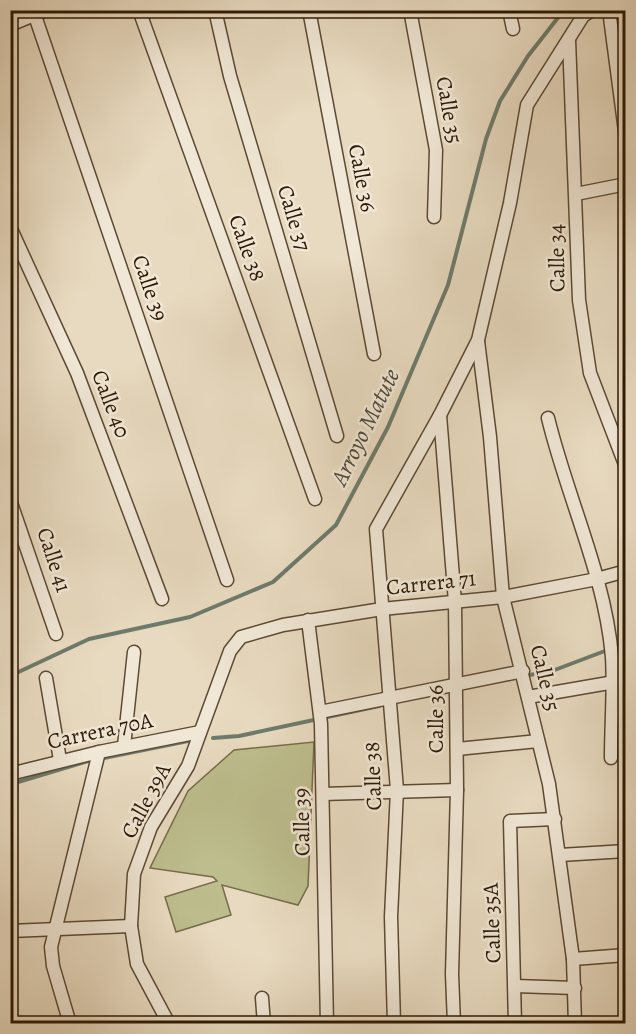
<svg xmlns="http://www.w3.org/2000/svg" width="636" height="1034" font-family="Alegreya,serif">
  <style>
    .green { fill: #bdbd8d; stroke: #766c49; stroke-width: 1.5 }
    .lines { fill: none; stroke-linecap: round; stroke-linejoin: round }
    .stream { stroke: #6e7b6b; stroke-width: 4 }
    .minor-casing { stroke: #5c4a34; stroke-width: 15 }
    .minor { stroke: #f0e7d6; stroke-width: 12 }
    .labels { text-anchor: middle; dominant-baseline: central; stroke-width: 5; stroke-linejoin: round; paint-order: stroke }
    .street-label { font-size: 22px; fill: #2e1a05; stroke: #f0e7d6 }
    .water-label { font-size: 24px; font-style: italic; fill: #4e4a38; stroke: #f0e7d6 }
  </style>
  <rect width="100%" height="100%" fill="#e8dac0"/>
  <filter id="stains"><feTurbulence type="fractalNoise" baseFrequency=".00333" numOctaves="4"/><feColorMatrix values="0 0 0 0 .2 0 0 0 0 .09 0 0 0 0 .02 0 0 0 .5 -.17"/></filter>
  <radialGradient id="worn" r=".72"><stop offset=".6" stop-color="#630" stop-opacity="0"/><stop offset="1" stop-color="#630" stop-opacity=".3"/></radialGradient>
  <polygon class="green" points="314,742 308,886 298,905 222,885 231,915 176,932 165,897 217,881 213,877 150,868 188,791 234,750"/>
  <g class="lines">
    <g class="stream">
      <polyline points="10,676 89,639 190,617 273,582 336,525 388,427 448,285 486,139 500,101 528,56 564,10"/>
      <polyline points="524,676 552,671 626,643"/>
      <polyline points="213,738 239,736 379,706"/>
      <polyline points="104,758 193,740"/>
      <polyline points="18,782 88,761"/>
    </g>
    <defs>
      <g id="minor">
        <polyline points="33,10 227,580"/>
        <polyline points="139,10 315,499"/>
        <polyline points="215,10 230,76 337,436"/>
        <polyline points="309,10 374,354"/>
        <polyline points="410,10 436,150 434,217"/>
        <polyline points="509,10 513,29"/>
        <polyline points="609,10 626,139"/>
        <polyline points="10,25 46,10"/>
        <polyline points="569,40 579,300 590,373 626,467"/>
        <polyline points="576,194 626,184"/>
        <polyline points="10,227 77,373 162,599"/>
        <polyline points="478,341 490,437 503,597 549,784 573,959 575,1024"/>
        <polyline points="440,415 455,602 457,790 452,974 454,1024"/>
        <path d="M548,418C567,497 605,575 612,657C614,690 611,725 611,758"/>
        <polyline points="10,500 56,634"/>
        <polyline points="308,620 321,724 327,1024"/>
        <polyline points="46,678 60,760"/>
        <polyline points="528,697 626,680"/>
        <polyline points="320,712 523,671"/>
        <polyline points="124,746 134,652"/>
        <polyline points="457,749 538,741"/>
        <polyline points="10,774 99,752 200,732"/>
        <polyline points="323,794 457,790"/>
        <polyline points="10,834 11,774"/>
        <polyline points="560,855 626,851"/>
        <polyline points="10,931 131,926"/>
        <polyline points="573,959 626,955"/>
        <polyline points="515,986 575,988"/>
        <polyline points="262,998 264,1024"/>
        <polyline points="70,1024 53,966 51,947 99,752"/>
        <polyline points="169,1024 137,964 131,926 134,874 151,827 188,766 230,651 241,637 283,625 382,609 503,597 597,579 626,571"/>
        <polyline points="394,1024 391,917 397,790 376,529 440,415 478,340 510,203 527,105 583,16 592,10"/>
        <polyline points="515,1024 510,821 555,819"/>
      </g>
    </defs>
    <use href="#minor" class="minor-casing"/>
    <use href="#minor" class="minor"/>
  </g>
  <g class="labels">
    <g class="street-label">
      <text transform="translate(449 110) rotate(80)">Calle 35</text>
      <text transform="translate(362 178) rotate(79)">Calle 36</text>
      <text transform="translate(294 218) rotate(73)">Calle 37</text>
      <text transform="translate(247 248) rotate(70)">Calle 38</text>
      <text transform="translate(557 258) rotate(-91)">Calle 34</text>
      <text transform="translate(150 288) rotate(71)">Calle 39</text>
      <text transform="translate(111 404) rotate(69)">Calle 40</text>
      <text transform="translate(54 560) rotate(72)">Calle 41</text>
      <text transform="translate(431 583) rotate(-6)">Carrera 71</text>
      <text transform="translate(545 678) rotate(77)">Calle 35</text>
      <text transform="translate(436 719) rotate(-90)">Calle 36</text>
      <text transform="translate(100 731) rotate(-12)">Carrera 70A</text>
      <text transform="translate(373 776) rotate(-92)">Calle 38</text>
      <text transform="translate(146 801) rotate(-62)">Calle 39A</text>
      <text transform="translate(302 822) rotate(-91)">Calle 39</text>
      <text transform="translate(492 923) rotate(-92)">Calle 35A</text>
    </g>
    <g class="water-label">
      <text transform="translate(365 427) rotate(-64)">Arroyo Matute</text>
    </g>
  </g>
  <rect width="636" height="1034" fill="none" stroke="#e8dac0" stroke-width="36"/>
  <rect x="12" y="12" width="612" height="1010" fill="none" stroke="#2e1a05" stroke-width="3"/>
  <rect x="18" y="18" width="600" height="998" fill="none" stroke="#2e1a05" stroke-width="1.5"/>
  <rect width="100%" height="100%" filter="url(#stains)"/>
  <rect width="100%" height="100%" fill="url(#worn)"/>
</svg>
